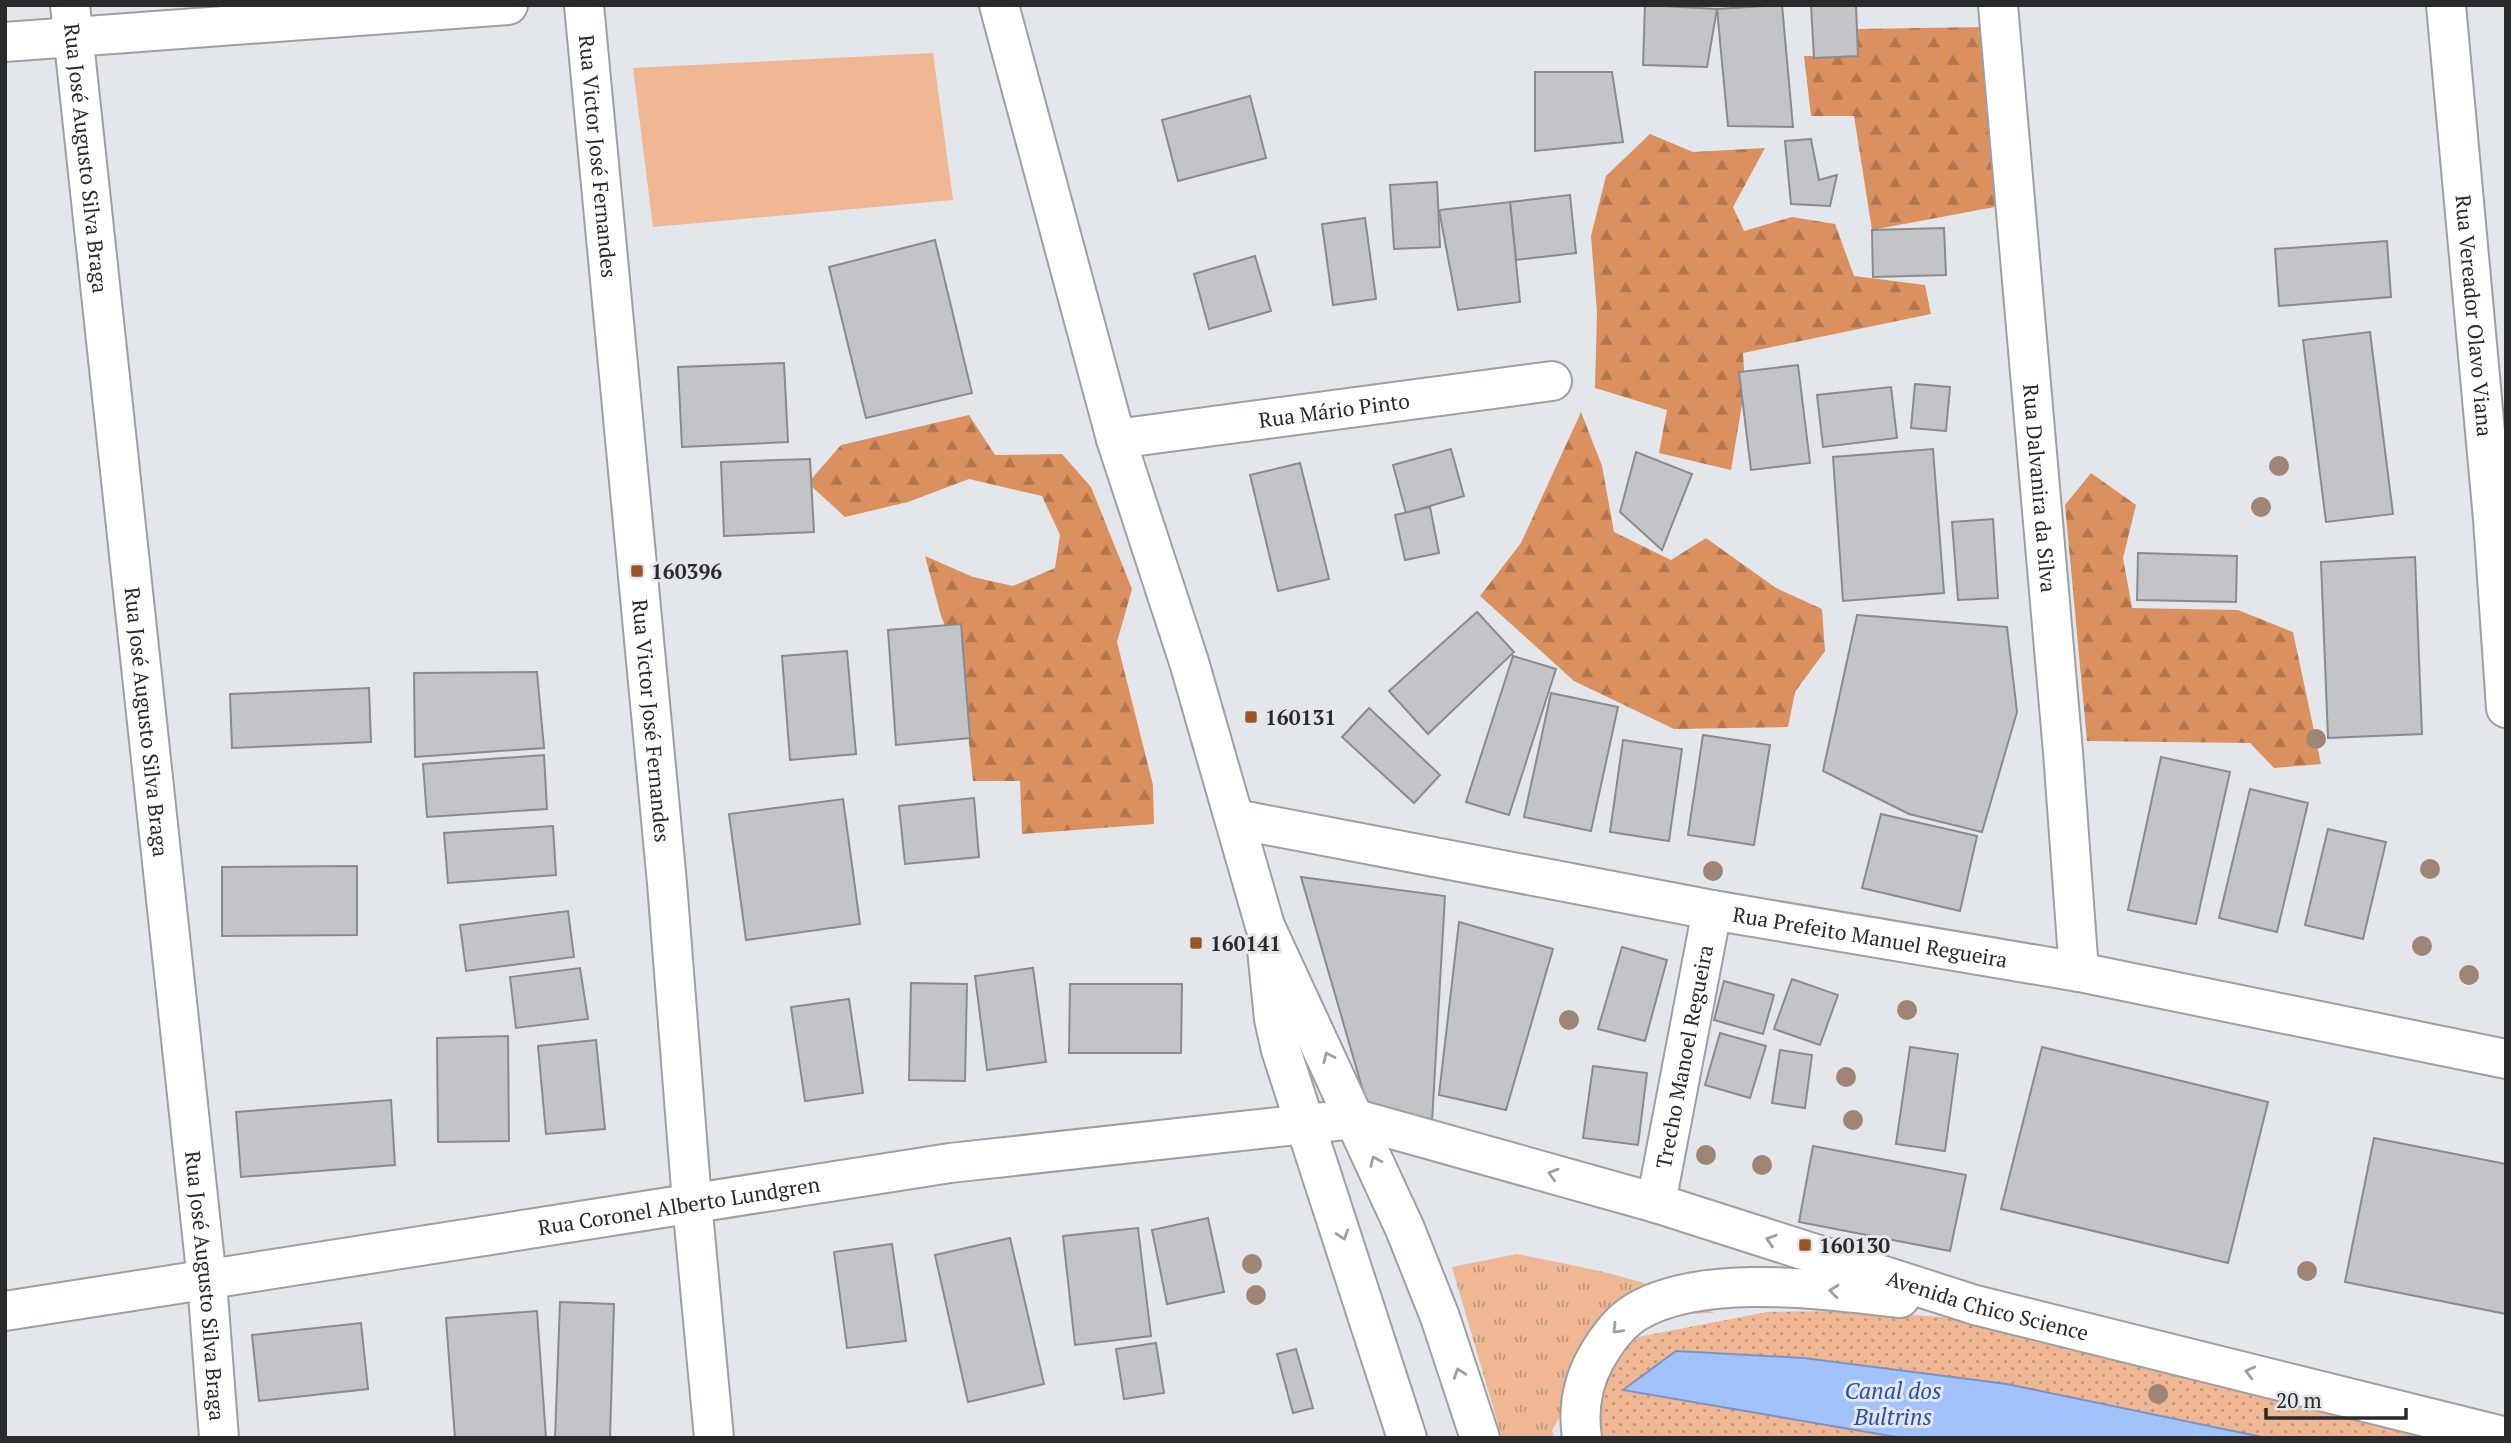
<svg xmlns="http://www.w3.org/2000/svg" width="2511" height="1443" font-family="'PT Serif',serif">
  <style>
    .grass { fill: url(#grass-dots) }
    .forest { fill: url(#forest-firs) }
    .park { fill: url(#park-tufts) }
    .pitch { fill: #f0b794 }
    .water { fill: #a2c2fc; stroke: #7e94be; stroke-width: 2 }
    .building { fill: #c2c4c8; stroke: #898b8f; stroke-width: 2 }
    .lines { fill: none; stroke-linecap: round; stroke-linejoin: round }
    .minor-casing { stroke: #9d9fa3; stroke-width: 42 }
    .major-casing { stroke: #9d9fa3; stroke-width: 42 }
    .minor { stroke: #fff; stroke-width: 38 }
    .major { stroke: #fff; stroke-width: 38 }
    .tree { fill: #9f8573 }
    .oneway { stroke: #9f9fa0 }
    .poi-dot { fill: #995626; stroke: #e3e6ea; stroke-width: 2.5 }
    .labels { text-anchor: middle; dominant-baseline: central; stroke-width: 6; stroke-linejoin: round; paint-order: stroke }
    .street-label { font-size: 21px; fill: #292a2c; stroke: #e3e6ea }
    .poi-label { font-size: 21px; font-weight: bold; fill: #292a2c; stroke: #e3e6ea; text-anchor: start }
    .water-label { font-size: 23px; font-style: italic; fill: #2851a4; stroke: #e3e6ea }
  </style>
  <defs>
    <pattern id="grass-dots" width="8" height="8" patternUnits="userSpaceOnUse" patternTransform="scale(1.75)"><rect width="8" height="8" fill="#f0b794"/><path d="M2 2h.1M6 6h.1" fill="none" stroke="#c29579" stroke-width="1.8" stroke-linecap="round"/></pattern>
    <pattern id="forest-firs" width="22" height="20" patternUnits="userSpaceOnUse" patternTransform="scale(1.75)"><rect width="22" height="20" fill="#db905f"/><path d="M5 1l3.5 6h-7zM16 11l3.5 6h-7z" fill="#b2764f"/></pattern>
    <pattern id="park-tufts" width="24" height="20" patternUnits="userSpaceOnUse" patternTransform="scale(1.75)"><rect width="24" height="20" fill="#f0b794"/><path d="M3 7l-1-3M5 7V3M7 7l1-3M15 17l-1-3M17 17v-4M19 17l1-3" fill="none" stroke="#c29579"/></pattern>
  </defs>
  <rect width="100%" height="100%" fill="#e3e6ea"/>
  <polygon class="grass" points="1853,1311 1986,1320 2445,1438 1600,1438 1597,1415 1601,1376 1638,1337 1767,1312"/>
  <g class="forest">
    <polygon points="1987,27 2000,206 1872,230 1854,116 1811,116 1804,56 1858,56 1857,29"/>
    <polygon points="1650,134 1693,152 1765,148 1733,207 1744,231 1792,217 1835,224 1854,276 1925,285 1931,314 1743,353 1745,386 1731,470 1659,453 1667,410 1595,388 1597,312 1591,236 1606,176"/>
    <polygon points="1581,412 1602,466 1614,532 1671,560 1706,538 1776,588 1822,609 1825,651 1795,692 1788,727 1674,729 1574,681 1480,596 1521,543"/>
    <polygon points="969,415 995,455 1062,454 1091,487 1132,589 1117,642 1153,785 1154,824 1022,834 1020,781 973,781 961,667 941,616 925,556 973,577 1013,586 1055,568 1060,535 1042,496 969,479 908,502 845,517 808,483 841,445"/>
    <polygon points="2091,473 2136,505 2123,558 2132,608 2238,610 2293,632 2321,764 2274,768 2250,743 2087,741 2065,505"/>
  </g>
  <path class="park" d="M1517,1254C1587,1268 1651,1278 1714,1313L1646,1316L1599,1353L1552,1430L1554,1438H1502L1452,1267Z"/>
  <polygon class="pitch" points="933,53 953,200 653,227 633,68"/>
  <polygon class="water" points="1676,1351 1804,1358 2007,1384 2267,1438 1902,1438 1623,1390"/>
  <g class="building">
    <polygon points="1645,5 1717,9 1707,67 1643,65"/>
    <polygon points="1782,5 1793,127 1728,126 1717,9"/>
    <polygon points="1811,5 1856,5 1858,56 1814,58"/>
    <polygon points="1535,72 1612,72 1623,142 1535,151"/>
    <polygon points="1250,96 1266,158 1178,181 1162,120"/>
    <polygon points="1811,139 1819,180 1837,175 1830,206 1791,204 1785,141"/>
    <polygon points="1437,182 1440,247 1394,249 1390,185"/>
    <polygon points="1570,195 1576,253 1516,260 1510,202"/>
    <polygon points="1510,202 1520,302 1458,310 1439,210"/>
    <polygon points="1365,218 1376,299 1333,305 1322,224"/>
    <polygon points="1944,228 1946,275 1873,277 1872,230"/>
    <polygon points="935,240 972,393 866,418 829,267"/>
    <polygon points="2387,241 2391,297 2279,306 2275,249"/>
    <polygon points="1255,256 1271,311 1209,329 1194,274"/>
    <polygon points="2370,332 2393,514 2326,522 2303,340"/>
    <polygon points="784,363 788,442 682,447 678,367"/>
    <polygon points="1798,365 1810,463 1751,470 1739,372"/>
    <polygon points="1915,384 1950,387 1946,431 1911,428"/>
    <polygon points="1891,387 1897,438 1823,447 1817,395"/>
    <polygon points="1451,449 1464,496 1406,513 1393,465"/>
    <polygon points="1933,449 1944,593 1843,601 1833,457"/>
    <polygon points="1636,452 1692,474 1662,550 1620,512"/>
    <polygon points="810,459 814,532 724,536 721,462"/>
    <polygon points="1300,463 1329,579 1278,591 1250,475"/>
    <polygon points="1430,507 1439,553 1405,560 1395,515"/>
    <polygon points="1993,519 1998,598 1958,600 1952,522"/>
    <polygon points="2138,553 2237,556 2236,602 2137,600"/>
    <polygon points="2415,557 2422,734 2328,738 2321,562"/>
    <polygon points="1477,612 1514,652 1428,734 1389,691"/>
    <polygon points="1857,615 2007,627 2017,712 1982,832 1909,814 1823,771"/>
    <polygon points="961,624 970,738 896,745 888,630"/>
    <polygon points="847,651 856,754 790,760 782,656"/>
    <polygon points="1513,656 1556,669 1509,815 1466,802"/>
    <polygon points="537,672 544,748 415,757 414,673"/>
    <polygon points="369,688 371,742 232,748 230,694"/>
    <polygon points="1551,693 1618,707 1591,831 1524,817"/>
    <polygon points="1369,708 1440,775 1414,803 1342,737"/>
    <polygon points="1703,735 1770,745 1754,845 1688,835"/>
    <polygon points="1623,740 1682,749 1669,841 1610,832"/>
    <polygon points="544,755 547,809 427,817 423,764"/>
    <polygon points="2161,757 2230,772 2196,924 2128,910"/>
    <polygon points="2250,789 2308,803 2277,932 2219,918"/>
    <polygon points="974,798 979,857 905,864 899,806"/>
    <polygon points="843,799 860,924 746,940 729,814"/>
    <polygon points="1881,814 1977,836 1960,911 1862,888"/>
    <polygon points="553,826 556,875 448,883 444,833"/>
    <polygon points="2328,829 2386,842 2363,939 2305,925"/>
    <polygon points="357,866 357,935 222,936 222,867"/>
    <polygon points="1301,877 1445,896 1432,1122 1370,1115"/>
    <polygon points="568,911 574,957 466,971 460,925"/>
    <polygon points="1459,922 1553,949 1506,1110 1439,1095"/>
    <polygon points="1622,947 1667,960 1645,1041 1598,1029"/>
    <polygon points="580,968 588,1019 516,1028 510,977"/>
    <polygon points="1033,968 1046,1062 987,1070 975,976"/>
    <polygon points="1792,979 1838,995 1820,1045 1774,1029"/>
    <polygon points="1724,981 1774,995 1763,1034 1714,1020"/>
    <polygon points="911,983 967,984 965,1081 909,1080"/>
    <polygon points="1070,984 1182,984 1181,1053 1069,1053"/>
    <polygon points="849,999 863,1093 805,1101 791,1007"/>
    <polygon points="1720,1033 1766,1046 1750,1098 1705,1085"/>
    <polygon points="508,1036 509,1141 438,1142 437,1038"/>
    <polygon points="596,1040 605,1129 546,1134 538,1046"/>
    <polygon points="1910,1047 1958,1054 1945,1151 1896,1144"/>
    <polygon points="2042,1047 2268,1102 2228,1263 2001,1209"/>
    <polygon points="1780,1050 1812,1055 1805,1108 1772,1103"/>
    <polygon points="1593,1066 1647,1073 1638,1145 1583,1138"/>
    <polygon points="391,1100 395,1165 241,1177 236,1112"/>
    <polygon points="2374,1138 2506,1164 2506,1314 2345,1282"/>
    <polygon points="1813,1146 1966,1175 1950,1251 1799,1222"/>
    <polygon points="1208,1218 1224,1292 1167,1304 1152,1230"/>
    <polygon points="1138,1228 1151,1336 1075,1345 1063,1236"/>
    <polygon points="1010,1238 1044,1384 968,1402 935,1255"/>
    <polygon points="892,1244 906,1341 847,1348 834,1252"/>
    <polygon points="560,1302 614,1304 610,1438 555,1438"/>
    <polygon points="537,1311 546,1438 455,1438 446,1318"/>
    <polygon points="361,1323 368,1389 259,1401 252,1335"/>
    <polygon points="1156,1343 1164,1393 1124,1399 1116,1349"/>
    <polygon points="1296,1349 1313,1408 1293,1413 1277,1354"/>
  </g>
  <g class="lines">
    <defs>
      <g id="minor">
        <path id="s1" d="M70,5L207,1281L219,1438"/>
        <path id="s2" d="M584,5L667,883L692,1202L714,1438"/>
        <path id="s3" d="M1998,5L2063,752L2079,972"/>
        <path id="s4" d="M2446,5L2493,519L2506,708"/>
        <polyline points="5,42 508,5"/>
        <path id="s5" d="M1116,439L1552,381"/>
        <path id="s6" d="M1235,819L1712,910L2079,972L2506,1059"/>
        <path id="s7" d="M1656,1203L1712,910"/>
        <path id="s8" d="M5,1311L950,1163L1305,1124"/>
      </g>
      <g id="major">
        <polyline points="999,5 1116,439 1189,662 1265,926 1405,1229 1440,1317 1480,1438"/>
        <polyline points="1267,949 1274,1019 1281,1050 1407,1438"/>
        <path id="s9" d="M1305,1124L1356,1119L1656,1203L1975,1305L2506,1437"/>
        <path d="M1582,1438C1578,1411 1582,1384 1595,1360C1605,1342 1618,1323 1636,1312C1703,1272 1825,1290 1900,1298"/>
      </g>
    </defs>
    <use href="#minor" class="minor-casing"/>
    <use href="#major" class="major-casing"/>
    <use href="#minor" class="minor"/>
    <use href="#major" class="major"/>
  </g>
  <g class="tree">
    <circle cx="2279" cy="466" r="10"/>
    <circle cx="2261" cy="507" r="10"/>
    <circle cx="2316" cy="739" r="10"/>
    <circle cx="2430" cy="869" r="10"/>
    <circle cx="1713" cy="871" r="10"/>
    <circle cx="2422" cy="946" r="10"/>
    <circle cx="2469" cy="975" r="10"/>
    <circle cx="1907" cy="1010" r="10"/>
    <circle cx="1569" cy="1020" r="10"/>
    <circle cx="1846" cy="1077" r="10"/>
    <circle cx="1853" cy="1120" r="10"/>
    <circle cx="1706" cy="1155" r="10"/>
    <circle cx="1762" cy="1165" r="10"/>
    <circle cx="1252" cy="1264" r="10"/>
    <circle cx="2307" cy="1271" r="10"/>
    <circle cx="1256" cy="1295" r="10"/>
    <circle cx="2158" cy="1394" r="10"/>
  </g>
  <defs><path id="oneway-chevron" d="M-2-3.5L2.5 0L-2 3.5" fill="none" stroke-width="1.6" stroke-linecap="round" stroke-linejoin="round" transform="scale(1.75)"/></defs>
  <g class="oneway">
    <use href="#oneway-chevron" transform="translate(1328 1057) rotate(-115)"/>
    <use href="#oneway-chevron" transform="translate(1375 1161) rotate(-114)"/>
    <use href="#oneway-chevron" transform="translate(1553 1174) rotate(-164)"/>
    <use href="#oneway-chevron" transform="translate(1343 1235) rotate(72)"/>
    <use href="#oneway-chevron" transform="translate(1771 1240) rotate(-162)"/>
    <use href="#oneway-chevron" transform="translate(1834 1291) rotate(-174)"/>
    <use href="#oneway-chevron" transform="translate(1617 1329) rotate(134)"/>
    <use href="#oneway-chevron" transform="translate(2250 1372) rotate(-166)"/>
    <use href="#oneway-chevron" transform="translate(1459 1373) rotate(-109)"/>
  </g>
  <g class="poi-dot">
    <rect x="630" y="564" width="14" height="14" rx="3.5"/>
    <rect x="1244" y="710" width="14" height="14" rx="3.5"/>
    <rect x="1189" y="936" width="14" height="14" rx="3.5"/>
    <rect x="1798" y="1238" width="14" height="14" rx="3.5"/>
  </g>
  <g class="labels">
    <g class="street-label">
      <text stroke="none"><textPath href="#s2" startOffset="152">Rua Victor José Fernandes</textPath></text>
      <text stroke="none"><textPath href="#s1" startOffset="154">Rua José Augusto Silva Braga</textPath></text>
      <text stroke="none"><textPath href="#s4" startOffset="312">Rua Vereador Olavo Viana</textPath></text>
      <text stroke="none"><textPath href="#s5" startOffset="220">Rua Mário Pinto</textPath></text>
      <text stroke="none"><textPath href="#s3" startOffset="485">Rua Dalvanira da Silva</textPath></text>
      <text stroke="none"><textPath href="#s1" startOffset="721">Rua José Augusto Silva Braga</textPath></text>
      <text stroke="none"><textPath href="#s2" startOffset="719">Rua Victor José Fernandes</textPath></text>
      <text stroke="none"><textPath href="#s6" startOffset="646">Rua Prefeito Manuel Regueira</textPath></text>
      <text stroke="none"><textPath href="#s7" startOffset="149">Trecho Manoel Regueira</textPath></text>
      <text stroke="none"><textPath href="#s8" startOffset="682">Rua Coronel Alberto Lundgren</textPath></text>
      <text stroke="none"><textPath href="#s1" startOffset="1288">Rua José Augusto Silva Braga</textPath></text>
      <text stroke="none"><textPath href="#s9" startOffset="710">Avenida Chico Science</textPath></text>
    </g>
    <g class="poi-label">
      <text x="651" y="571">160396</text>
      <text x="1265" y="717">160131</text>
      <text x="1210" y="943">160141</text>
      <text x="1819" y="1245">160130</text>
    </g>
    <g class="water-label">
      <text x="1893" y="1390">Canal dos<tspan x="1893" dy="26">Bultrins</tspan></text>
    </g>
  </g>
  <rect width="2511" height="1443" fill="none" stroke="#292a2c" stroke-width="14"/>
  <path d="M2266 1408v10h140v-10" fill="none" stroke="#292a2c" stroke-width="3.5"/>
  <text x="2276" y="1408" font-size="21" fill="#292a2c" stroke="#e3e6ea" stroke-width="5" paint-order="stroke">20 m</text>
</svg>
